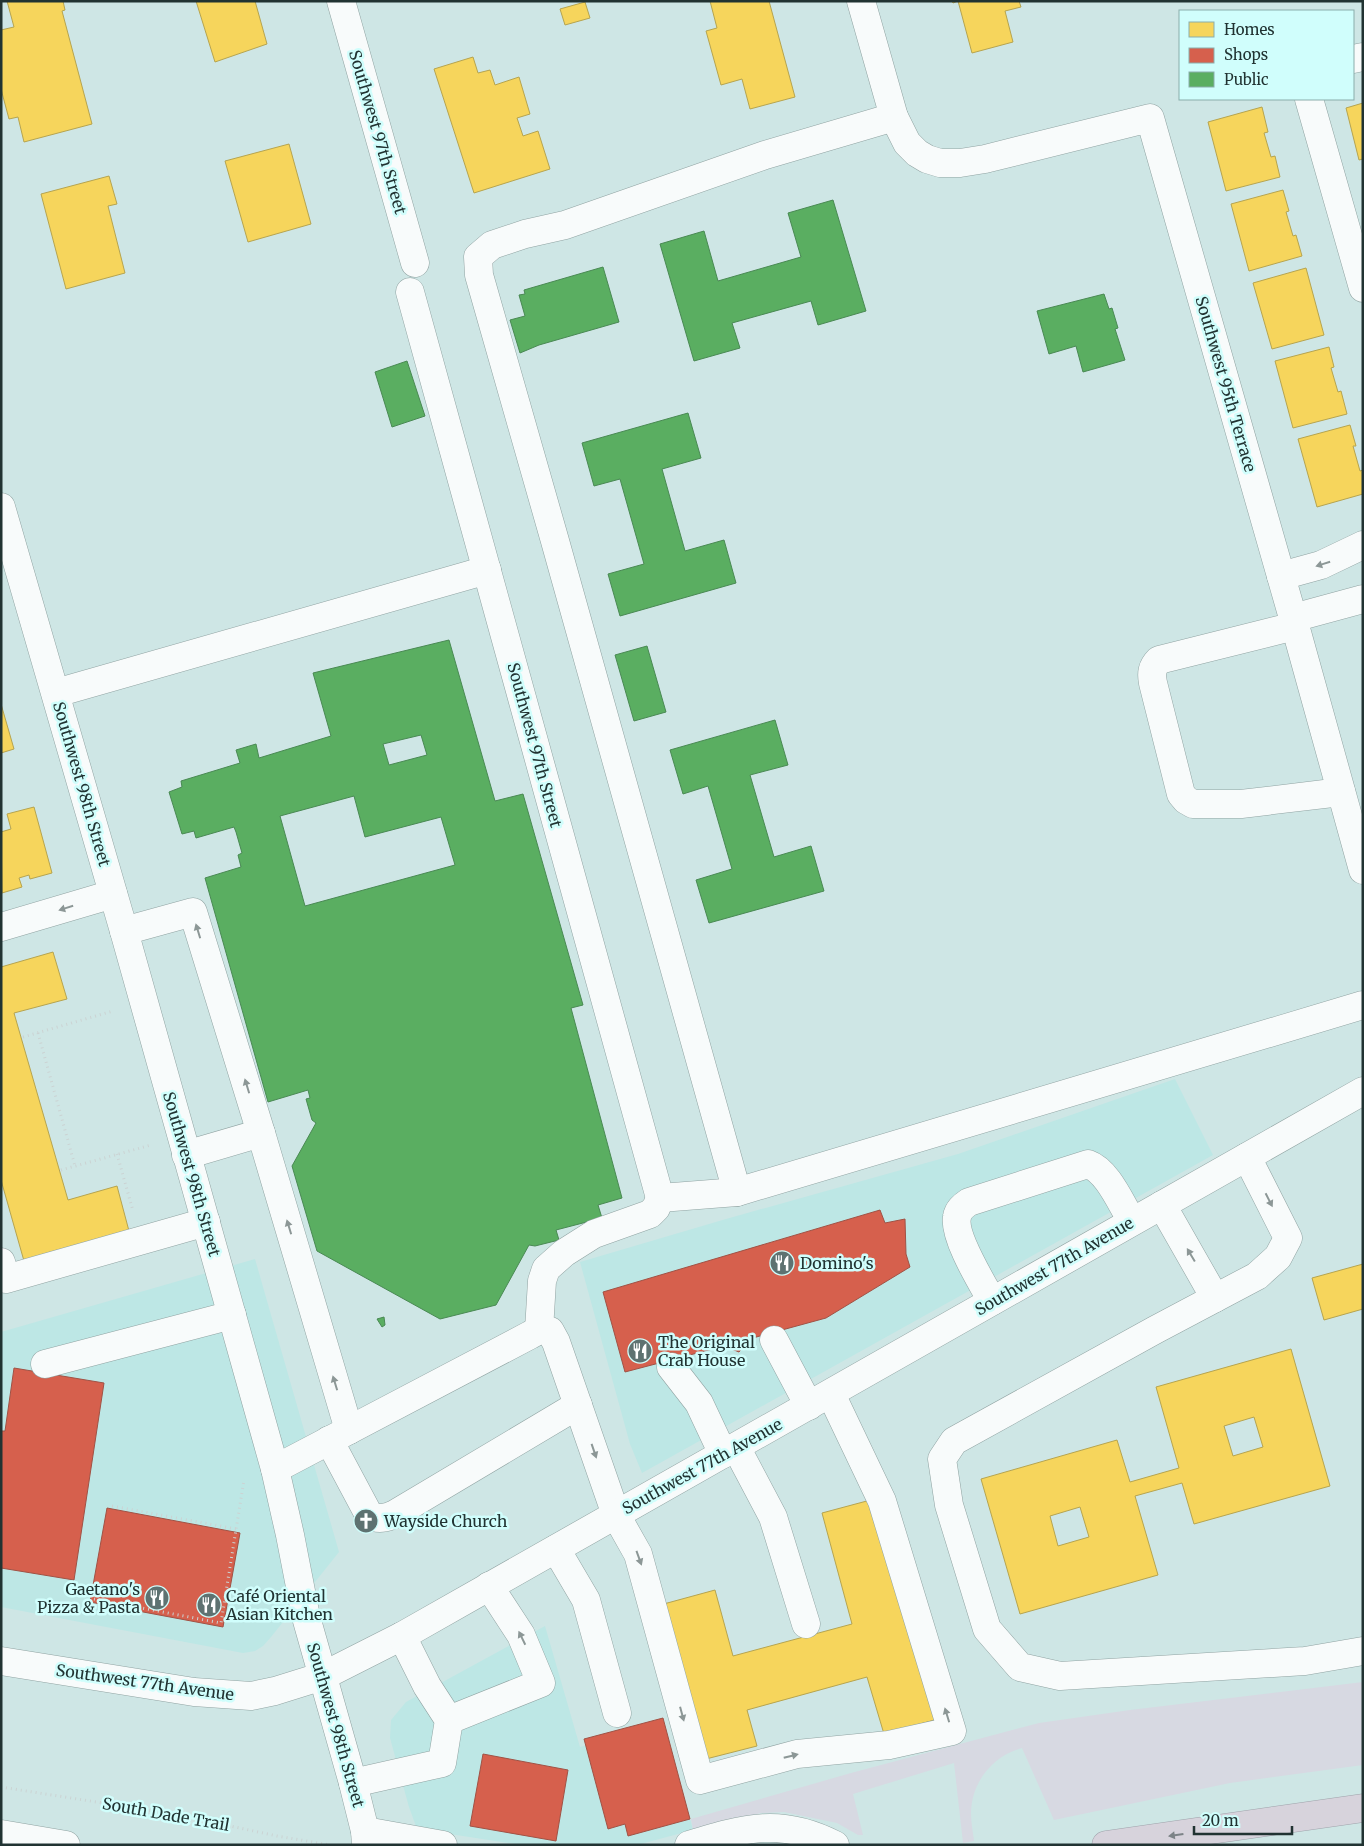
<svg xmlns="http://www.w3.org/2000/svg" width="1364" height="1846" font-family="Merriweather,serif">
  <style>
    .built { fill: #bde7e5 }
    .green { fill: #d7d9e2 }
    .homes { fill: #f6d55c; stroke: #b6a44f; fill-rule: evenodd }
    .shops { fill: #d6604d; stroke: #a05245 }
    .public { fill: #5aae61; stroke: #498953; fill-rule: evenodd }
    .lines { fill: none; stroke-linecap: round; stroke-linejoin: round }
    .minor-casing { stroke: #90a3a2; stroke-width: 29 }
    .highway-casing { stroke: #9fa3ab; stroke-width: 29 }
    .path { stroke: #cbd3d3; stroke-width: 3; stroke-dasharray: 1 4; stroke-linecap: butt }
    .minor { stroke: #f8fbfb; stroke-width: 28 }
    .highway { stroke: #d7d3dc; stroke-width: 28 }
    .oneway { fill: #8c9796 }
    .oneway2 { fill: #7c8387 }
    .labels { text-anchor: middle; dominant-baseline: central; stroke-width: 5; stroke-linejoin: round; paint-order: stroke }
    .street-label { font-size: 16px; fill: #213332; stroke: #d0fefc }
    .poi-label { font-size: 16px; fill: #213332; stroke: #d0fefc; text-anchor: start }
  </style>
  <rect width="100%" height="100%" fill="#cee6e5"/>
  <g class="built">
    <polygon points="1175,1079 1213,1155 642,1473 630,1444 580,1262 726,1219 958,1154"/>
    <polygon points="255,1259 339,1552 271,1637 263,1646 255,1651 243,1653 1,1607 1,1332"/>
    <polygon points="545,1626 580,1747 665,1724 693,1830 637,1845 522,1845 417,1829 409,1807 390,1738 391,1720 406,1702"/>
  </g>
  <path class="green" d="M1363,1682V1765L1230,1783L1054,1820L1022,1748C992,1756 971,1783 971,1814C971,1823 973,1832 974,1841L963,1843L954,1763L853,1794L863,1835H858L837,1823L784,1812L761,1813L693,1830L691,1819L851,1773L1039,1723L1130,1710Z"/>
  <g class="homes">
    <polygon points="7,1 63,1 65,10 62,11 92,124 24,142 18,117 9,119 1,89 1,30 14,27"/>
    <polygon points="196,1 255,1 267,44 215,62"/>
    <polygon points="710,1 769,1 795,97 750,109 742,79 721,85 706,31 717,28"/>
    <polygon points="952,1 1019,1 1021,7 1005,11 1013,42 972,53 958,1 953,3"/>
    <polygon points="585,2 590,18 565,25 560,9"/>
    <polygon points="473,57 478,73 490,70 495,85 519,77 530,114 517,118 523,136 538,131 550,169 474,193 434,69"/>
    <polygon points="1363,103 1363,159 1359,160 1346,108"/>
    <polygon points="1262,107 1268,132 1264,133 1271,157 1275,156 1280,177 1226,191 1208,122"/>
    <polygon points="289,144 311,224 248,242 225,161"/>
    <polygon points="109,176 117,204 108,206 125,273 66,289 41,194"/>
    <polygon points="1283,190 1289,211 1286,212 1293,236 1296,235 1302,256 1249,271 1231,204"/>
    <polygon points="1306,268 1324,335 1272,349 1253,283"/>
    <polygon points="1329,347 1334,367 1331,368 1338,392 1341,391 1347,414 1293,428 1275,361"/>
    <polygon points="1350,425 1356,446 1353,446 1360,471 1363,470 1363,494 1317,507 1298,439"/>
    <polygon points="1,704 14,749 1,753"/>
    <polygon points="34,807 52,873 30,879 29,875 19,878 22,887 2,893 1,832 11,829 7,814"/>
    <polygon points="53,952 67,999 14,1013 68,1200 117,1186 129,1231 24,1261 1,1180 1,967"/>
    <polygon points="1363,1264 1363,1309 1324,1320 1312,1278"/>
    <path d="M1291,1349L1330,1486L1194,1524L1182,1483L1135,1496L1158,1575L1020,1614L981,1479L1117,1440L1130,1482L1179,1468L1156,1387ZM1254,1417L1263,1447L1233,1456L1224,1426ZM1080,1507L1089,1537L1058,1546L1050,1516Z"/>
    <polygon points="878,1498 938,1719 884,1734 867,1677 747,1710 757,1746 702,1760 660,1605 715,1590 733,1656 852,1624 822,1513"/>
  </g>
  <g class="shops">
    <polygon points="880,1210 885,1223 905,1219 906,1254 910,1267 826,1318 749,1339 739,1352 724,1346 625,1372 603,1292"/>
    <polygon points="14,1368 104,1383 74,1580 1,1568 1,1431 5,1431"/>
    <polygon points="107,1508 240,1533 223,1627 90,1602"/>
    <polygon points="663,1718 690,1819 628,1836 625,1824 608,1829 584,1739"/>
    <polygon points="483,1754 568,1770 556,1841 470,1826"/>
  </g>
  <g class="public">
    <polygon points="833,200 866,311 818,325 811,301 732,323 740,348 694,361 660,244 704,231 718,281 801,257 788,213"/>
    <polygon points="603,267 619,322 539,345 520,353 510,320 525,316 519,295 525,294 524,290"/>
    <polygon points="1104,294 1109,309 1112,308 1118,328 1115,329 1125,360 1083,372 1076,346 1049,354 1037,311"/>
    <polygon points="407,361 425,416 392,427 375,372"/>
    <polygon points="688,413 701,458 662,469 685,551 724,540 736,583 620,616 608,574 644,564 620,479 594,486 582,443"/>
    <path d="M449,640L495,801L523,794L583,1005L571,1008L622,1198L598,1205L602,1218L556,1230L559,1240L535,1246L529,1245L496,1305L440,1319L317,1251L292,1166L316,1123L312,1120L306,1099L310,1098L308,1090L268,1102L205,878L241,867L238,855L242,853L236,832L234,827L196,838L194,831L182,834L169,792L182,787L181,781L240,763L236,750L256,744L259,758L331,736L313,673ZM421,735L427,755L389,765L383,744ZM354,796L365,837L441,817L455,865L305,906L280,816Z"/>
    <polygon points="647,646 666,712 634,721 615,655"/>
    <polygon points="775,720 788,765 750,775 774,857 811,846 824,891 709,923 696,880 732,869 708,786 683,794 670,750"/>
    <polygon points="384,1317 385,1325 382,1327 377,1319"/>
  </g>
  <g class="lines">
    <defs>
      <g id="minor">
        <polyline points="341,1 415,263"/>
        <polyline points="861,1 894,117 907,143 917,153 927,159 940,163 960,163 985,159 1150,118 1293,618 1363,870"/>
        <polyline points="1353,59 1363,57"/>
        <polyline points="1309,99 1363,288"/>
        <polyline points="410,292 660,1198"/>
        <polyline points="1,507 124,931 275,1469 290,1535 306,1617 353,1783 365,1831 366,1845"/>
        <polyline points="1281,576 1321,565 1363,545"/>
        <polyline points="1293,618 1363,599"/>
        <path d="M1295,626L1159,660C1152,667 1151,673 1153,683L1181,794L1186,800L1193,804H1241L1341,792"/>
        <polyline points="56,693 487,570"/>
        <polyline points="1,927 113,894"/>
        <polyline points="124,931 193,912 261,1133"/>
        <polyline points="186,1155 261,1133 349,1430"/>
        <polyline points="1247,1157 1288,1238 1278,1257 1257,1276 1155,1330 954,1441 942,1459 949,1505 987,1629 1020,1667 1060,1676 1305,1661 1363,1651"/>
        <polyline points="737,1192 555,541 479,275 478,257 492,245 525,234 565,225 765,155 894,117"/>
        <polyline points="660,1198 737,1192 1363,1005"/>
        <polyline points="1162,1205 1215,1298"/>
        <polyline points="1,1262 6,1279 206,1222"/>
        <path d="M992,1301C982,1283 953,1236 957,1217C958,1210 963,1206 969,1202L1088,1164C1108,1171 1121,1204 1132,1221"/>
        <polyline points="539,1330 542,1281 546,1269 564,1253 594,1234 650,1214 656,1208 660,1198"/>
        <polyline points="774,1340 809,1406"/>
        <polyline points="45,1364 232,1315"/>
        <polyline points="671,1367 699,1403 723,1454"/>
        <path d="M329,1440L369,1515C378,1520 386,1518 395,1514L578,1405"/>
        <polyline points="736,1447 773,1517 806,1624"/>
        <polyline points="275,1469 530,1335 539,1330 550,1331 556,1342 616,1515 638,1554 700,1780 797,1754 889,1745 952,1731 882,1501 831,1394"/>
        <polyline points="556,1549 586,1600 617,1713"/>
        <polyline points="1,1661 194,1692 251,1696 275,1691 323,1676 402,1636 1363,1091"/>
        <polyline points="449,1720 541,1683 521,1635 489,1586"/>
        <polyline points="353,1783 442,1763 449,1720 427,1686 402,1636"/>
        <polyline points="365,1831 443,1845"/>
        <polyline points="1,1834 66,1845"/>
        <path d="M689,1845C745,1828 781,1817 835,1845"/>
      </g>
      <polyline id="highway" points="1106,1845 1363,1808"/>
    </defs>
    <use href="#minor" class="minor-casing"/>
    <use href="#highway" class="highway-casing"/>
    <g class="path">
      <polyline points="38,1033 75,1166"/>
      <polyline points="23,1037 113,1011"/>
      <polyline points="117,1154 133,1211"/>
      <polyline points="61,1170 151,1145"/>
      <polyline points="112,1506 236,1529"/>
      <polyline points="94,1599 221,1623 244,1480"/>
      <polyline points="1,1787 179,1815 277,1836 330,1845"/>
    </g>
    <use href="#minor" class="minor"/>
    <use href="#highway" class="highway"/>
  </g>
  <defs><path id="oneway-solid" d="M-6-.8H1V-3.2L6.5 0L1 3.2V.8H-6Z" transform="scale(1.25)"/></defs>
  <g class="oneway">
    <use href="#oneway-solid" transform="translate(1323 564) rotate(162)"/>
    <use href="#oneway-solid" transform="translate(66 908) rotate(163)"/>
    <use href="#oneway-solid" transform="translate(198 931) rotate(-107)"/>
    <use href="#oneway-solid" transform="translate(247 1086) rotate(-107)"/>
    <use href="#oneway-solid" transform="translate(1269 1200) rotate(63)"/>
    <use href="#oneway-solid" transform="translate(289 1227) rotate(-107)"/>
    <use href="#oneway-solid" transform="translate(1191 1255) rotate(-121)"/>
    <use href="#oneway-solid" transform="translate(335 1383) rotate(-107)"/>
    <use href="#oneway-solid" transform="translate(594 1451) rotate(71)"/>
    <use href="#oneway-solid" transform="translate(639 1558) rotate(70)"/>
    <use href="#oneway-solid" transform="translate(522 1638) rotate(-116)"/>
    <use href="#oneway-solid" transform="translate(682 1714) rotate(75)"/>
    <use href="#oneway-solid" transform="translate(947 1715) rotate(-107)"/>
    <use href="#oneway-solid" transform="translate(791 1756) rotate(-14)"/>
  </g>
  <use class="oneway2" href="#oneway-solid" transform="translate(1176 1835) rotate(172)"/>
  <defs>
    <symbol id="restaurant-disc" viewBox="-11 -11 22 22"><circle r="9.5" fill="#5e7271" stroke="#d0fefc"/><path d="M-5-6h1v4h1v-4h1v4h1v-4h1v5L-1.5 .5V6h-2V.5L-5-1ZM5-6V6H3V1.5H1.5Q1.5-4 5-6Z" fill="#fff"/></symbol>
    <symbol id="church-disc" viewBox="-11 -11 22 22"><circle r="9.5" fill="#5e7271" stroke="#d0fefc"/><path d="M-1.2-6h2.4v3.5h3.3v2.4h-3.3V6h-2.4V-.1h-3.3v-2.4h3.3Z" fill="#fff"/></symbol>
  </defs>
  <g fill-rule="evenodd">
    <use href="#restaurant-disc" x="768" y="1249" width="28" height="28"/>
    <use href="#restaurant-disc" x="626" y="1337" width="28" height="28"/>
    <use href="#church-disc" x="352" y="1507" width="28" height="28"/>
    <use href="#restaurant-disc" x="143" y="1584" width="28" height="28"/>
    <use href="#restaurant-disc" x="195" y="1591" width="28" height="28"/>
  </g>
  <g class="labels">
    <g class="street-label">
      <text transform="translate(378 132) rotate(74)">Southwest 97th Street</text>
      <text transform="translate(1226 384) rotate(74)">Southwest 95th Terrace</text>
      <text transform="translate(535 745) rotate(75)">Southwest 97th Street</text>
      <text transform="translate(82 784) rotate(74)">Southwest 98th Street</text>
      <text transform="translate(192 1174) rotate(74)">Southwest 98th Street</text>
      <text transform="translate(1054 1266) rotate(-30)">Southwest 77th Avenue</text>
      <text transform="translate(702 1466) rotate(-29)">Southwest 77th Avenue</text>
      <text transform="translate(145 1682) rotate(8)">Southwest 77th Avenue</text>
      <text transform="translate(336 1725) rotate(74)">Southwest 98th Street</text>
      <text transform="translate(166 1814) rotate(10)">South Dade Trail</text>
    </g>
    <g class="poi-label">
      <text x="800" y="1263">Domino's</text>
      <text x="658" y="1342">The Original<tspan x="658" dy="18">Crab House</tspan></text>
      <text x="384" y="1521">Wayside Church</text>
      <text x="140" y="1589" text-anchor="end">Gaetano's<tspan x="140" dy="18">Pizza &amp; Pasta</tspan></text>
      <text x="226" y="1596">Café Oriental<tspan x="226" dy="18">Asian Kitchen</tspan></text>
    </g>
  </g>
  <rect width="1364" height="1846" fill="none" stroke="#213332" stroke-width="5"/>
  <rect x="1179" y="10" width="175" height="90" fill="#d0fefc" stroke="#8aadab"/>
  <rect x="1189" y="22" width="25" height="15" fill="#f6d55c" stroke="#8aadab"/>
  <text x="1224" y="35" font-size="15" fill="#213332">Homes</text>
  <rect x="1189" y="48" width="25" height="15" fill="#d6604d" stroke="#8aadab"/>
  <text x="1224" y="60" font-size="15" fill="#213332">Shops</text>
  <rect x="1189" y="72" width="25" height="15" fill="#5aae61" stroke="#8aadab"/>
  <text x="1224" y="85" font-size="15" fill="#213332">Public</text>
  <path d="M1194 1826v8h98v-8" fill="none" stroke="#213332" stroke-width="2.5"/>
  <text x="1202" y="1826" font-size="15" fill="#213332" stroke="#d0fefc" stroke-width="4" paint-order="stroke">20 m</text>
</svg>
